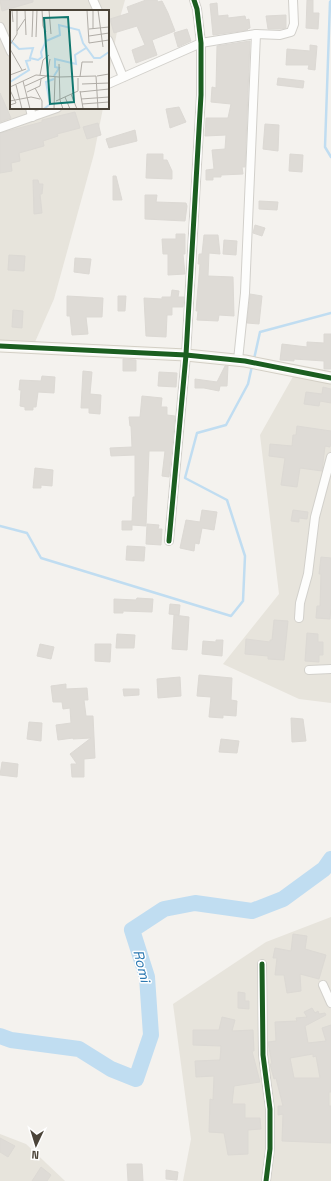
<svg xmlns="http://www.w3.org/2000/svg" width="331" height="1181" font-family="'Space Grotesk',sans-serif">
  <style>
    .residential { fill: #e7e4dc }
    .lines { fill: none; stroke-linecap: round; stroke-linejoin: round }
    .stream { stroke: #c0ddf1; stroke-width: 2.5 }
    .river { stroke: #c0ddf1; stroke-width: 16 }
    .building { fill: #dedbd6; stroke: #dcd9d4; fill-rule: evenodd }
    .street-casing { stroke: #d2d0cb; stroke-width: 10 }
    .secondary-casing { stroke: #d3cfc5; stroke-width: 13 }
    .street { stroke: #fdfdfc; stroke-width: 8 }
    .secondary { stroke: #f7f6f1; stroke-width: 11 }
    .cycleway-casing { stroke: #fff; stroke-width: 8 }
    .cycleway { stroke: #1b5e20; stroke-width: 5 }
    .labels { text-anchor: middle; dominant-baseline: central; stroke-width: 3; stroke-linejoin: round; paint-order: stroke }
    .water-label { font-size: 14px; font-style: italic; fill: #2e7ab2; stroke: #fff }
    .inset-river { fill: none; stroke: #c0ddf1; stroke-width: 2 }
    .inset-road { fill: none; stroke: #b0aca6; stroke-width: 1 }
    .view { fill: #0f766e; fill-opacity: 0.15; stroke: #0f766e; stroke-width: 2 }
    .inset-edge { fill: none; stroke: #4b4439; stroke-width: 2 }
  </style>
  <rect width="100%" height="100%" fill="#f4f2ee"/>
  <g class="residential">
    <polygon points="0,0 125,0 119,21 108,80 108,11 11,11 11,108 103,108 94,154 54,299 35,342 0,348"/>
    <polygon points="295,373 331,375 331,703 299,699 223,664 279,594 260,435"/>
    <polygon points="331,917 331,1181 183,1181 191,1139 173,1004 266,942"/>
    <polygon points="0,1134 26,1144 65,1181 0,1181"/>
  </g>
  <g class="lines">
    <g class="stream">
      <polyline points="331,1 330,2 325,147 331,157"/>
      <polyline points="254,359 260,332 331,313"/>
      <polyline points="0,526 27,533 41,558 231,616 243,601 245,556 227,500 185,478 197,433 226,425 248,384 252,366"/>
    </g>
    <polyline class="river" points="0,1036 11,1040 79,1049 111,1069 136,1079 151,1035 147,977 132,930 164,909 195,903 252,911 283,899 324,869 331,859"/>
  </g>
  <g class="building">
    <polygon points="0,0 33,0 33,2 2,11"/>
    <polygon points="146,0 157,0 158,2 162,1 168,13 175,31 152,40 157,55 136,63 132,50 145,45 137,26 114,33 110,19 129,13 127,7"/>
    <polygon points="307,0 313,0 313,13 319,13 318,29 306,28"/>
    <polygon points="217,3 218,16 228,15 228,18 245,16 246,20 249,19 250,28 247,29 248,30 213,35 210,4"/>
    <polygon points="286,15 286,28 280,29 268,29 266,16"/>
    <polygon points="187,29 191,41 178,47 174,33"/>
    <polygon points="250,41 245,167 242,167 243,174 221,175 221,177 213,177 213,180 206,180 206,170 214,169 212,150 225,149 226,135 205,136 206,118 228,118 231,104 211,102 212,87 216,88 217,46"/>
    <polygon points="310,45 317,46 315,70 308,69 309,65 286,65 287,49 310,51"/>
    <polygon points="278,78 304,81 303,88 277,85"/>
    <polygon points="0,93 11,118 0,122"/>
    <polygon points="179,107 186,122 170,128 166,109"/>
    <polygon points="75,112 80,128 57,134 58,136 43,141 44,146 19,153 20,161 11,163 12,171 0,173 0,133 42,122 42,120"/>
    <polygon points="98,123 101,135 87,139 83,127"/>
    <polygon points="265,124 279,125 278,151 263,149"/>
    <polygon points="135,130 137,141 109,148 106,139"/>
    <polygon points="147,154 163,154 163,160 167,160 172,171 172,179 146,178"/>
    <polygon points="290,154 303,155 302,172 289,171"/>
    <polygon points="113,176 116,176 122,200 113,200"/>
    <polygon points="33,180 38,180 39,184 43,184 42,194 40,194 42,213 34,214"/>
    <polygon points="145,195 157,195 156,202 186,203 187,206 185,221 145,219"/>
    <polygon points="259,201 278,202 277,210 259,209"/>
    <polygon points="255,225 265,228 262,236 253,233"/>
    <polygon points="176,234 185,234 185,254 183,254 185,274 168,275 168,254 163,254 162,239 176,239"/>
    <polygon points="204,235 218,235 220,254 209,253 208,276 233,277 234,316 219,315 218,321 197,320 198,311 196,311 200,264 198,264 199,254 202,254"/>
    <polygon points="224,240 237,241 236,255 223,254"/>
    <polygon points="9,255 25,256 24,271 8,270"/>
    <polygon points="75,258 91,259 89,274 74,272"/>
    <polygon points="172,290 179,291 178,297 184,297 183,307 172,307 172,315 167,315 166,337 146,336 144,298 162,299 162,297 171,297"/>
    <polygon points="250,294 262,296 259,324 247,323"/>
    <polygon points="67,296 103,298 102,317 86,317 88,334 72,335 70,316 67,316"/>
    <polygon points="118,296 126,296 125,311 118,311"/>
    <polygon points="13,310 23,311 22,328 12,327"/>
    <polygon points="324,334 331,334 331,369 324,369 324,361 294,359 294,361 280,360 282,344 307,347 307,342 324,343"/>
    <polygon points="123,359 136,360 136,371 123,371"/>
    <polygon points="225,366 228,366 227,386 220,386 219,391 204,388 195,388 195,379 217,382"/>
    <polygon points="83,371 92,372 90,394 101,395 100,414 89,413 89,408 81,408"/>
    <polygon points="159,372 177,373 176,387 158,386"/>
    <polygon points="42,376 55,377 54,393 38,392 36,407 33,407 33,410 25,410 25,407 20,406 21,390 19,390 20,380 41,381"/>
    <polygon points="323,387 331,389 331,403 320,401 319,406 304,404 306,392 322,394"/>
    <polygon points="142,396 162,398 161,407 167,407 167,415 175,416 169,477 162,476 165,451 149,451 146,526 132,525 132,530 122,530 122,521 132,521 133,497 135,497 135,455 111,456 110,448 132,447 131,426 130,426 129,417 140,417"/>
    <polygon points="297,426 331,431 331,443 330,447 325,446 322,471 300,468 297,487 281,485 285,458 269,456 270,444 292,446 293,435 296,435"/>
    <polygon points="35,468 53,470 52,486 41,485 41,488 33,488"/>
    <polygon points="202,510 217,512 214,530 202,528 199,544 195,543 194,551 180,548 186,520 200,522"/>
    <polygon points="293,510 308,512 307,519 299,518 299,522 291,521"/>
    <polygon points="147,524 159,525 158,529 162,529 161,545 146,544"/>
    <polygon points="127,546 145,547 144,561 126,560"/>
    <polygon points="321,557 331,558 331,605 330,619 316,618 317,606 320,606 321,574 319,574"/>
    <polygon points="137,598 153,599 152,612 123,611 123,613 114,613 114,599 136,600"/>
    <polygon points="170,604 180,605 179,615 169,614"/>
    <polygon points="174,615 189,617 187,650 172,649"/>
    <polygon points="274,620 288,621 284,660 268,659 268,656 245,654 246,639 270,642 270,640 272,640"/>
    <polygon points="307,633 318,634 318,642 323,642 323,655 319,655 319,662 305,661"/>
    <polygon points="117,634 135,635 134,648 116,648"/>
    <polygon points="216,640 223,640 222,656 202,654 203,641 216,642"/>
    <polygon points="40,644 54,647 51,659 37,656"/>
    <polygon points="95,644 111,644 110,662 95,661"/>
    <polygon points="199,675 232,678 231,700 237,701 236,716 223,715 223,718 209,717 211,697 197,696"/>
    <polygon points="180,677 181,696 158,698 157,679"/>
    <polygon points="66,684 66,689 87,688 88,700 84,700 86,716 93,716 95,758 84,759 84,777 72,777 71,764 77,764 70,754 91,738 73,739 73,738 58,740 56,725 71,723 70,708 63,709 62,702 53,702 51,686"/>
    <polygon points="123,689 139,689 139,695 124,696"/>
    <polygon points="291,718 303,719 306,741 292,742"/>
    <polygon points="29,722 42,723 41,741 27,739"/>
    <polygon points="221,739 239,741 237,753 219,752"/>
    <polygon points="2,762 18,764 17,777 0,775"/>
    <polygon points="293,934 307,936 305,949 326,955 319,979 300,974 301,991 287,993 284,975 275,975 277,958 273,958 275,948 291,951"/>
    <polygon points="238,992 245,993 245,1001 249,1001 249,1009 238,1008"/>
    <path d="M312,1008L315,1013L318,1011L319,1014L325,1013L326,1015L305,1026L308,1043L326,1041L322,1028L331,1025V1092H329V1106H331V1143L282,1141L283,1114L278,1115V1106H283L276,1078L274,1079L270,1064H272L268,1042L276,1041L275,1022L297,1021L296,1018L307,1017L304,1012ZM313,1054V1057L316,1056L320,1078H294L290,1058Z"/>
    <polygon points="222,1017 235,1020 232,1031 253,1030 254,1051 252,1051 260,1082 234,1086 232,1104 245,1104 245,1118 260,1118 261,1129 248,1130 248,1154 228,1155 224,1133 209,1132 210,1099 213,1100 214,1076 196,1077 195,1061 220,1060 221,1046 193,1045 193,1030 219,1030"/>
    <polygon points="0,1138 15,1146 8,1157 0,1152"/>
    <polygon points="127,1164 142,1164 143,1181 128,1181"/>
    <polygon points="41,1167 51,1175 47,1181 32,1181"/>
    <polygon points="166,1170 178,1172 177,1180 166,1179"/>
  </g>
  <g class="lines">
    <defs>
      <g id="street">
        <polyline points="93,0 98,11"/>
        <polyline points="0,27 11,52"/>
        <polyline points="108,40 123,77"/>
        <polyline points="108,84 201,43 256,34 280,35 291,32 294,24 293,0"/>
        <polyline points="30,108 32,117"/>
        <polyline points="0,128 57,108"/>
        <polyline points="238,360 245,293 256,34"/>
        <polyline points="169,541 186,355 201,95 201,43 197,9 194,0"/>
        <polyline points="299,618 300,603 308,574 315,517 331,457"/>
        <polyline points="309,670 331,669"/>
        <polyline points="262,964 263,1055 270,1109 270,1149 266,1181"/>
        <polyline points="323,985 331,1003"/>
      </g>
      <polyline id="secondary" points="0,346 186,355 245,361 331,378"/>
    </defs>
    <use href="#street" class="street-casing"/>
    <use href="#secondary" class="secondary-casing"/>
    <use href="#street" class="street"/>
    <use href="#secondary" class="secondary"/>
    <defs>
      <g id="cycleway">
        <polyline points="0,346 186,355 245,361 331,378"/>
        <polyline points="169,541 186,355 201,95 201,43 197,9 194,0"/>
        <polyline points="262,964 263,1055 270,1109 270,1149 266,1181"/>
      </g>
    </defs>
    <use href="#cycleway" class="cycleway-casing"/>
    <use href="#cycleway" class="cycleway"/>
  </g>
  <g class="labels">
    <g class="water-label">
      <text transform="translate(142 966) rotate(76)">Romi</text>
    </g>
  </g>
  <g transform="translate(10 10)">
    <rect width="99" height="99" fill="#f4f2ee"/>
    <path class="inset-river" d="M0,30L9,39L23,38L20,48L28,50L32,47L31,42L36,31L50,25L49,15L69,20L73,33L84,48H90L99,42M44,66L49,58L45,57V49L66,54L65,45L76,38M0,72L19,60L16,51L21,50M34,99L40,94L36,72L44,69"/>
    <path class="inset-road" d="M2,0L3,12M15,0L16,25M32,0L33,16L36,22M39,0L41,24M77,0L79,33L99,30M83,0V19M88,0L93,37M79,19L99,17M7,21L15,9M79,26L99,23M22,27L23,0M26,27L27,0M0,35L7,24V0M0,39L12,60M49,54L50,90L53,99M0,65L16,59M30,65L33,50L39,45M87,66L99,64M70,67L72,52H83M13,71L20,99M72,74L99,73M6,75L12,99M15,76L37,66L40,49M0,77L26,65L49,67L86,66L88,99M25,78L32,91V98M0,80L6,93L0,95M70,81L73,98M17,82L30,76L31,69M70,82L99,79M61,84L67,99M55,87L60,99M71,89L99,87M0,91L21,87L30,89M46,91L68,81V68M72,94L99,92M44,99L45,67"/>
    <path class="view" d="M58,7L64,92L40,94L34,8Z"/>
    <rect width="99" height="99" class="inset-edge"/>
  </g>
  <g transform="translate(36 1145) rotate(184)" stroke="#ffffff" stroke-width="3" paint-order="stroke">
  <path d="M0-3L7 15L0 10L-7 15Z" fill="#4b4439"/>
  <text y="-6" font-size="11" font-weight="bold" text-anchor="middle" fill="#4b4439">N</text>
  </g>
</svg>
